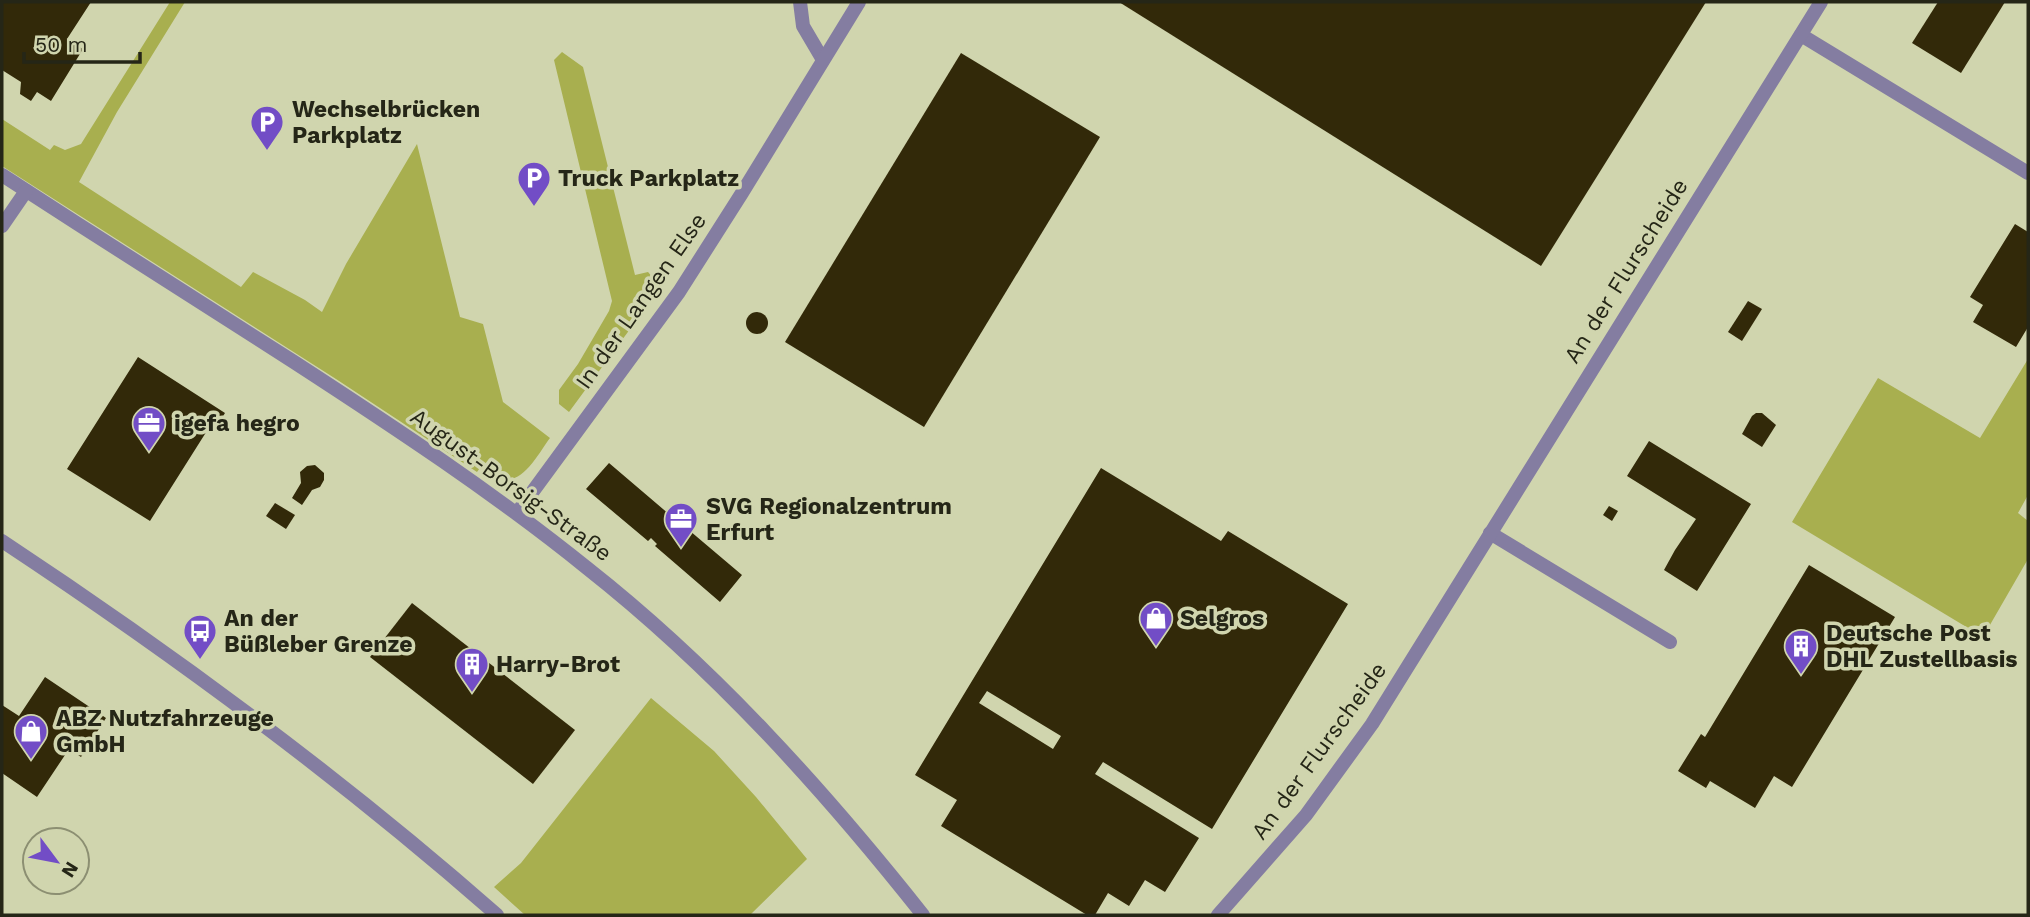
<svg xmlns="http://www.w3.org/2000/svg" width="2030" height="917" font-family="'Work Sans',sans-serif">
  <style>
    .green { fill: #a8af4f }
    .building { fill: #322909; fill-rule: evenodd }
    .lines { fill: none; stroke-linecap: round; stroke-linejoin: round }
    .minor { stroke: #847da1; stroke-width: 14 }
    .labels { text-anchor: middle; dominant-baseline: central; stroke-width: 7; stroke-linejoin: round; paint-order: stroke }
    .poi-label { font-size: 23px; font-weight: bold; fill: #252617; stroke: #d0d5ae; text-anchor: start }
    .street-label { font-size: 23px; fill: #252617; stroke: #d0d5ae }
  </style>
  <rect width="100%" height="100%" fill="#d0d5ae"/>
  <g class="green">
    <path d="M170,2H185L117,112L79,182L241,287L253,272L305,300L322,312L346,264L417,144L460,317L483,324L503,402L550,438C540,451 522,487 501,478C494,476 488,469 482,465L477,472L336,379L2,166V119L50,150L54,145L65,150L81,144Z"/>
    <polygon points="562,52 583,67 635,275 648,272 661,287 569,412 559,404 559,390 578,364 609,311 612,301 554,60"/>
    <polygon points="2028,359 2028,495 2018,513 2028,521 2028,559 1983,637 1792,522 1878,378 1980,438"/>
    <polygon points="651,698 714,751 756,797 807,859 750,915 525,915 494,887 521,863"/>
  </g>
  <g class="building">
    <polygon points="2,2 91,2 67,39 83,49 51,101 37,92 31,101 20,94 21,82 2,70"/>
    <polygon points="1119,2 1706,2 1541,266"/>
    <polygon points="1938,2 2005,2 1961,73 1912,43"/>
    <polygon points="961,53 1100,137 924,427 785,342"/>
    <polygon points="2015,224 2028,232 2028,327 2016,347 1973,322 1983,305 1970,297"/>
    <polygon points="1748,301 1762,309 1742,341 1728,332"/>
    <circle cx="757" cy="323" r="11"/>
    <polygon points="138,357 225,413 215,429 210,426 150,521 67,469"/>
    <polygon points="1756,413 1762,413 1776,425 1762,447 1742,434 1752,416"/>
    <polygon points="1649,441 1751,504 1697,591 1664,570 1675,550 1696,519 1627,476"/>
    <polygon points="609,463 670,515 668,517 675,522 677,520 742,575 720,602 655,546 657,544 651,538 648,541 586,489"/>
    <polygon points="315,465 324,473 324,480 320,487 312,490 302,505 292,498 301,483 300,472 307,466"/>
    <path d="M1101,468L1221,541L1228,531L1348,604L1212,829L1103,762L1095,774L1199,838L1165,892L1145,880L1129,906L1108,893L1095,915H1087L941,826L957,800L915,775ZM987,691L1061,736L1053,749L979,703Z"/>
    <polygon points="275,503 295,515 286,529 266,516"/>
    <polygon points="1609,506 1618,511 1612,521 1603,515"/>
    <polygon points="1809,565 1895,617 1792,787 1774,776 1755,808 1710,781 1706,788 1678,771 1701,734 1705,737"/>
    <polygon points="412,603 575,730 533,784 370,657"/>
    <polygon points="45,677 106,718 81,757 69,749 37,797 2,773 2,705 19,716"/>
  </g>
  <g class="lines">
    <g class="minor">
      <polyline points="800,2 803,26 823,60"/>
      <polyline points="1801,35 2028,173"/>
      <path d="M2,175C99,238 197,300 294,362C394,427 494,493 587,568C714,668 823,789 923,915"/>
      <polyline points="2,226 26,191"/>
      <polyline points="517,513 679,292 742,193 859,2"/>
      <polyline points="1490,533 1670,642"/>
      <path d="M2,541C176,656 340,777 497,915"/>
      <polyline points="1218,915 1306,815 1372,724 1821,2"/>
    </g>
  </g>
  <defs>
    <symbol id="parking-pin" viewBox="-11 -11 22 30"><path d="M0 17L-7.5 6A9.5 9.5 0 1 1 7.5 6Z" fill="#724dc6" stroke="#d0d5ae"/><path d="M-3.5-5.5H1a3.5 3.5 0 0 1 0 7H-1V5.5H-3.5ZM-1-3.4V-.6H.8a1.4 1.4 0 0 0 0-2.8Z" fill="#fff"/></symbol>
    <symbol id="office-pin" viewBox="-11 -11 22 30"><path d="M0 17L-7.5 6A9.5 9.5 0 1 1 7.5 6Z" fill="#724dc6" stroke="#d0d5ae"/><path d="M-6-3h4V-5.5h4V-3h4V5H-6ZM-1-4.5V-3h2v-1.5ZM-6 0V1H6V0Z" fill="#fff"/></symbol>
    <symbol id="shop-pin" viewBox="-11 -11 22 30"><path d="M0 17L-7.5 6A9.5 9.5 0 1 1 7.5 6Z" fill="#724dc6" stroke="#d0d5ae"/><path d="M-5-2.5h2.3a2.7 3.5 0 0 1 5.4 0H5L5.5 6h-11ZM-1.5-2.5h3a1.5 2.3 0 0 0-3 0Z" fill="#fff"/></symbol>
    <symbol id="bus-pin" viewBox="-11 -11 22 30"><path d="M0 17L-7.5 6A9.5 9.5 0 1 1 7.5 6Z" fill="#724dc6" stroke="#d0d5ae"/><path d="M-5-6H5V4H4V6H2V4H-2V6H-4V4H-5ZM-3.5-4V0h7V-4ZM-3.5 1.2v1.5H-2V1.2ZM2 1.2v1.5H3.5V1.2Z" fill="#fff"/></symbol>
    <symbol id="building-pin" viewBox="-11 -11 22 30"><path d="M0 17L-7.5 6A9.5 9.5 0 1 1 7.5 6Z" fill="#724dc6" stroke="#d0d5ae"/><path d="M-4-6H4V6H1V3H-1V6H-4ZM-2.5-4.3h1.7v1.8h-1.7ZM.8-4.3h1.7v1.8H.8ZM-2.5-1h1.7V.8h-1.7ZM.8-1h1.7V.8H.8Z" fill="#fff"/></symbol>
  </defs>
  <g fill-rule="evenodd">
    <use href="#parking-pin" x="248" y="103" width="38" height="52"/>
    <use href="#parking-pin" x="515" y="159" width="38" height="52"/>
    <use href="#office-pin" x="130" y="404" width="38" height="52"/>
    <use href="#office-pin" x="662" y="500" width="38" height="52"/>
    <use href="#shop-pin" x="1137" y="599" width="38" height="52"/>
    <use href="#bus-pin" x="181" y="612" width="38" height="52"/>
    <use href="#building-pin" x="1782" y="627" width="38" height="52"/>
    <use href="#building-pin" x="453" y="645" width="38" height="52"/>
    <use href="#shop-pin" x="12" y="712" width="38" height="52"/>
  </g>
  <g class="labels">
    <g class="poi-label">
      <text x="292" y="109">Wechselbrücken<tspan x="292" dy="26">Parkplatz</tspan></text>
      <text x="558" y="178">Truck Parkplatz</text>
      <text x="174" y="423">igefa hegro</text>
      <text x="706" y="506">SVG Regionalzentrum<tspan x="706" dy="26">Erfurt</tspan></text>
      <text x="224" y="618">An der<tspan x="224" dy="26">Büßleber Grenze</tspan></text>
      <text x="1180" y="618">Selgros</text>
      <text x="1826" y="633">Deutsche Post<tspan x="1826" dy="26">DHL Zustellbasis</tspan></text>
      <text x="496" y="664">Harry-Brot</text>
      <text x="56" y="718">ABZ Nutzfahrzeuge<tspan x="56" dy="26">GmbH</tspan></text>
    </g>
    <g class="street-label">
      <text transform="translate(1626 271) rotate(-58)">An der Flurscheide</text>
      <text transform="translate(641 301) rotate(-55)">In der Langen Else</text>
      <text transform="translate(511 485) rotate(36)">August-Borsig-Straße</text>
      <text transform="translate(1319 751) rotate(-54)">An der Flurscheide</text>
    </g>
  </g>
  <rect width="2030" height="917" fill="none" stroke="#252617" stroke-width="7"/>
  <g transform="translate(56 861) rotate(122)"><circle r="33" fill="#d0d5ae" stroke="#8c8f72" stroke-width="2"/>
  <path d="M0-5L12 26L0 18L-12 26Z" fill="#724dc6"/>
  <text y="-10" font-size="19" font-weight="bold" text-anchor="middle" fill="#252617">N</text>
  </g>
  <path d="M24 52v10h116v-10" fill="none" stroke="#252617" stroke-width="3.5"/>
  <text x="35" y="52" font-size="21" fill="#252617" stroke="#d0d5ae" stroke-width="5" paint-order="stroke">50 m</text>
</svg>
